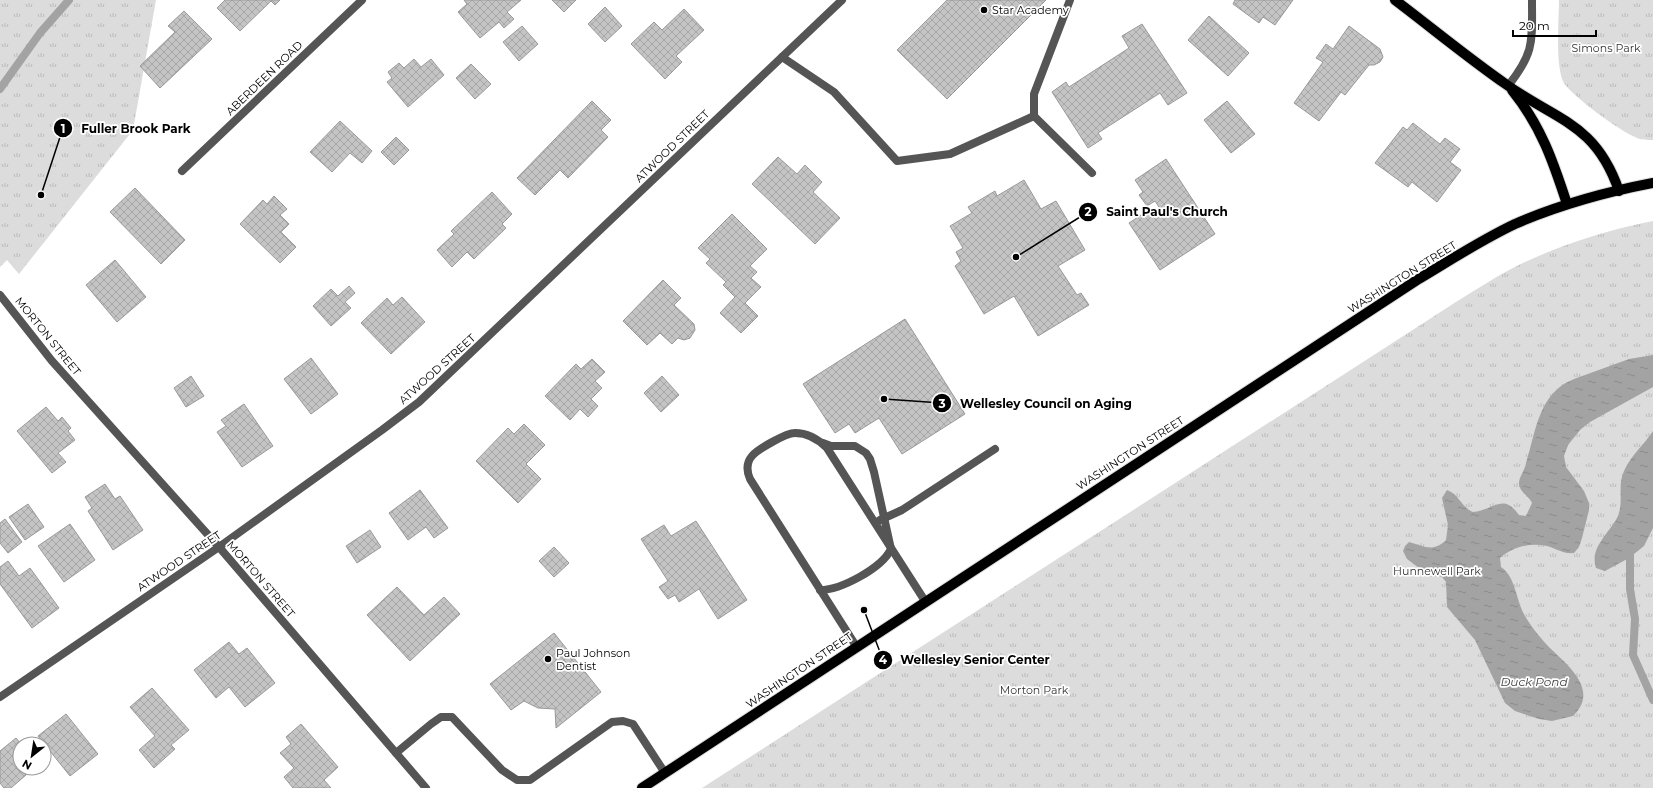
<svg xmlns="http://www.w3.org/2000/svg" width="1653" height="788" font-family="Montserrat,sans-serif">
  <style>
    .park { fill: url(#park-tufts) }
    .water { fill: url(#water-ripples) }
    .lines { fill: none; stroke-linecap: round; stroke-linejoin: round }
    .stream { stroke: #a3a3a3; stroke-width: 8 }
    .building { fill: url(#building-cross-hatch); stroke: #999 }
    .primary-casing { stroke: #dbdbdb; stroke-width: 12 }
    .service { stroke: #555; stroke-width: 8 }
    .minor { stroke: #555; stroke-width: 8 }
    .tertiary { stroke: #555; stroke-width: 8 }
    .primary { stroke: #000; stroke-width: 10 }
    .poi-dot { fill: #000; stroke: #fff; stroke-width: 1.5 }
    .labels { text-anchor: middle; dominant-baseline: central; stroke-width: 3.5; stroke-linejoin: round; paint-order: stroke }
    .poi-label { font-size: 11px; fill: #000; stroke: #fff; text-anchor: start }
    .park-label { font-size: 11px; fill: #333; stroke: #fff }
    .street-label { font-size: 11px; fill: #000; stroke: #fff }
    .water-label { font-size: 12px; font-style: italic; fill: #444; stroke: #fff }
    .leader { fill: none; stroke: #000; stroke-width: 1.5 }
    .callout-dot { fill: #000; stroke: #fff; stroke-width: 1.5 }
    .mark-label { font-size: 12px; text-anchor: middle; font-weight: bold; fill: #fff }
    .callout-label { font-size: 12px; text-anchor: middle; font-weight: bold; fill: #000; stroke: #fff; stroke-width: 3.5; stroke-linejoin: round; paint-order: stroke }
  </style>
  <defs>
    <pattern id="park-tufts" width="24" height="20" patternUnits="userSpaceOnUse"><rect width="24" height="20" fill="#dcdcdc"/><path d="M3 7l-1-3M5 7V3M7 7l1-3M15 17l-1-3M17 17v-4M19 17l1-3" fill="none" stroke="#bbb"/></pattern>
    <pattern id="water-ripples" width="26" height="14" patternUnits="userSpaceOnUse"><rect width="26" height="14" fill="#a3a3a3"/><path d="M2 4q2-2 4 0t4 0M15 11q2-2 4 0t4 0" fill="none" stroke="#8b8b8b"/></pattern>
    <pattern id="building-cross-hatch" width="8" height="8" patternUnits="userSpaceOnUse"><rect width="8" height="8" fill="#c4c4c4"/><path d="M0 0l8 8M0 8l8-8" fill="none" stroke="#a7a7a7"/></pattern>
  </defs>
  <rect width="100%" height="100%" fill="#fff"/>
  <g class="park">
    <polygon points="0,0 156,0 133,130 19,274 7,260 0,267"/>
    <path d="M1559,0H1653V140C1647,140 1640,140 1635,137C1620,131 1572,96 1564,83C1555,67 1559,20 1559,0Z"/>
    <path d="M1653,221V788H702L1456,302C1474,291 1492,279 1511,269C1551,248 1609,229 1653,221Z"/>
  </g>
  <g class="water">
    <path d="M1653,355V387L1590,422L1580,430L1568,445L1564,456L1566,467L1584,491L1589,503V510L1582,538L1579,547L1574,553C1563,554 1557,549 1547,546C1531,542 1512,547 1500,558L1501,567C1516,577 1516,601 1525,616C1532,628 1542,640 1552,650C1570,667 1599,691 1573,716L1552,721L1539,719L1515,711L1505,703L1475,640L1447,607L1446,582L1442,577L1423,571L1407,559L1403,551L1405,546L1409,542C1424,546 1433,553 1446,540L1448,525L1442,498L1447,490C1459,494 1461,507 1473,512C1494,510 1503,492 1519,515L1526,516L1532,503C1529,496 1519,492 1519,483C1519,477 1525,470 1526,463C1536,432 1538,393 1574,379L1629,359Z"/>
    <path d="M1653,431V528L1644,546L1629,558L1605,571L1596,568C1589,547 1610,533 1618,516C1624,500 1617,486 1624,471C1631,455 1644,445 1653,431Z"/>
  </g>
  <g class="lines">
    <g class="stream">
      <polyline points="0,89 40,33 69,0"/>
      <polyline points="1630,548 1630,589 1635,619 1633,655 1653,700"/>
    </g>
  </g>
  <g class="building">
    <polygon points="225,0 280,0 275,5 271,1 240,31 217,8"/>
    <polygon points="521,0 507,12 514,19 504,28 499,22 480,38 458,12 467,4 464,0"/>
    <polygon points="552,0 576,0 564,12"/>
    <polygon points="947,0 1046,0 947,99 897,50"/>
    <polygon points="1235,0 1293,0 1275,25 1263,17 1259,23 1233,4"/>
    <polygon points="605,7 622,26 605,42 588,24"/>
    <polygon points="684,9 704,30 676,56 682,62 665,79 631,44 654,22 662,30"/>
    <polygon points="184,11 212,39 160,88 140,66 175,32 168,26"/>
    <polygon points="1209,16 1249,53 1228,76 1188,40"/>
    <polygon points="1142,24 1187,93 1168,105 1160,93 1098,133 1102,139 1088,148 1052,92 1066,82 1069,87 1129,48 1122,36"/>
    <polygon points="522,26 538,44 519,61 503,42"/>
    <polygon points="1349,26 1380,49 1383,57 1380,62 1374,65 1369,65 1345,95 1341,92 1319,121 1294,103 1323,62 1316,58 1326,44 1333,49"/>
    <polygon points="414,59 421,67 431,59 444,75 408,107 387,82 392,78 388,72 399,63 404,68"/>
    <polygon points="471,64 491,84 475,99 456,78"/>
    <polygon points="592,101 611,120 601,130 608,137 568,178 560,170 535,195 517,178"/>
    <polygon points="1227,101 1255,134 1231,153 1204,120"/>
    <polygon points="340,121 372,151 362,163 350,153 332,172 310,152"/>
    <polygon points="1413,123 1440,144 1445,138 1460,149 1450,162 1461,170 1437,202 1412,182 1408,187 1375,163 1403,127 1407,130"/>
    <polygon points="396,137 409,150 394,165 381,152"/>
    <polygon points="778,157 797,174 805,165 822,182 813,192 840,218 815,244 752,184"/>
    <polygon points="1166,159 1215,234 1160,270 1129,223 1147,211 1150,216 1161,210 1155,201 1147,206 1139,195 1143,192 1135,180"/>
    <polygon points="1024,180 1041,209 1056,201 1085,250 1058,266 1077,295 1081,293 1089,305 1038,336 1014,296 984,314 955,266 961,261 956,252 963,248 950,226 972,213 968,207 995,191 997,196"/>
    <polygon points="135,188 185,240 161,264 110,212"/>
    <polygon points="492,192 512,214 502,224 506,228 474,259 467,252 452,267 437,250 454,234 451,231"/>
    <polygon points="274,196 287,209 280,215 289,224 281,232 296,247 280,263 240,224 263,200 267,204"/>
    <polygon points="732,214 767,249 750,266 757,272 751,278 761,287 745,303 758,316 741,333 720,313 735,297 723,285 726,282 706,263 710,259 698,248"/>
    <polygon points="115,260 146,297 117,322 86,285"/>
    <polygon points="663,280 681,298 674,305 694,324 695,330 690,338 684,340 678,338 672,344 660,333 647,345 623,321"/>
    <polygon points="349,286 355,293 345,302 351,308 331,326 313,306 331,289 338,296"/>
    <polygon points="402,297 425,322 391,354 361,323 387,298 393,305"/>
    <polygon points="905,319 965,414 902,454 879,418 855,433 849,424 835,433 803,384"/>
    <polygon points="311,358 338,394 311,414 284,379"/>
    <polygon points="592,359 605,372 595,381 602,388 591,399 598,406 588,417 580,409 570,420 545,396 576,364 581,369"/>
    <polygon points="191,376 204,396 186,407 174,388"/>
    <polygon points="662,376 679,395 661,412 644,393"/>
    <polygon points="244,404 273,446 242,467 217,432 226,426 221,420"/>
    <polygon points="46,407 58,421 62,417 71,428 68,431 75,440 58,453 66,462 52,473 17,431"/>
    <polygon points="524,424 545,445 526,464 541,479 518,503 476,461 508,428 514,434"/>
    <polygon points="105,484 115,499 120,496 143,530 113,550 88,511 92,508 85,497"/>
    <polygon points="420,490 448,528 434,538 426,527 408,540 389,513"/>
    <polygon points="28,504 44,527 25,540 9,517"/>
    <polygon points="5,519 22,542 8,553 0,543 0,523"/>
    <polygon points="696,521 747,600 718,619 699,589 679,602 675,595 668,599 659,587 668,581 641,539 664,525 671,536"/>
    <polygon points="70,524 95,560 64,582 38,546"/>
    <polygon points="370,530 381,547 357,563 346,546"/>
    <polygon points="554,547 569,563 554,577 539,561"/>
    <polygon points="8,561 19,576 30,568 59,608 32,628 0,584 0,567"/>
    <polygon points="397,587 424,615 444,597 460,614 410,661 367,615"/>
    <polygon points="554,633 601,692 556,728 555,709 538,708 524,701 511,710 490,684"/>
    <polygon points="229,642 239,654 247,648 275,683 245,707 229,687 216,698 194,670"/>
    <polygon points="152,688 189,730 171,745 175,749 154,768 139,750 155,736 130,707"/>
    <polygon points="66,714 98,754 70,776 38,736"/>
    <polygon points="301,724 338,767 324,780 331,788 293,788 284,777 294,768 280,753 291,744 286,737"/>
    <polygon points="16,738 21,744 20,744 20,768 34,768 11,788 4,788 0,783 0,751"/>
  </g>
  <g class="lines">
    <defs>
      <g id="primary">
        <path d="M1395,0C1432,28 1468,58 1507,85C1558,121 1596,124 1619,191"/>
        <path d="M1512,90C1541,126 1553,161 1567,204"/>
        <path d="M642,788L1417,280C1449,261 1481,240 1515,224C1559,205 1606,192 1653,183"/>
      </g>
    </defs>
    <use href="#primary" class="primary-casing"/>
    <g class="service">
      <polyline points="782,57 834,92 897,161 950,154 1034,116 1092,173"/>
      <polyline points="1034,116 1034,94 1070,0"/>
      <polyline points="880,520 902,510 995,449"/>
      <path d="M820,590C841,590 882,568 891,549L874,472L870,459L866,453L855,446H831L823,443"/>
      <path d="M856,646L750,479C747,472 746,463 752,456C758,449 786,433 795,433C808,433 818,439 827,448L925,601"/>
      <polyline points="396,753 431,724 441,717 452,717 502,770 517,780 530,780 612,722 623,721 633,724 665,773"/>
    </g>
    <g class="minor">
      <polyline points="182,171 362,0"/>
      <polyline points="0,295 52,361 219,547 426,788"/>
      <polyline points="0,697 219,547 382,430 419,402 842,0"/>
    </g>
    <path class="tertiary" d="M1508,86C1535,52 1532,41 1532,0"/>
    <use href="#primary" class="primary"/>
  </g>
  <g class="poi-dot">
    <circle cx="984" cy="10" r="4"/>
    <circle cx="548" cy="659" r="4"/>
  </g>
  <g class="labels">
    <g class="poi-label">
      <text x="992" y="10">Star Academy</text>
      <text x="556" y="653">Paul Johnson<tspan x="556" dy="13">Dentist</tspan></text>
    </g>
    <g class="park-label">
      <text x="1606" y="48">Simons Park</text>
      <text x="1437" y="571">Hunnewell Park</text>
      <text x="1034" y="690">Morton Park</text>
    </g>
    <g class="street-label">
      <text transform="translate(264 78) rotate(-44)">ABERDEEN ROAD</text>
      <text transform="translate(672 146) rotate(-44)">ATWOOD STREET</text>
      <text transform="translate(1402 277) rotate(-32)">WASHINGTON STREET</text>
      <text transform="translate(48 336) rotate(51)">MORTON STREET</text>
      <text transform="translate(437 369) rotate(-42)">ATWOOD STREET</text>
      <text transform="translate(1130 453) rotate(-33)">WASHINGTON STREET</text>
      <text transform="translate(179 561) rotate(-34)">ATWOOD STREET</text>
      <text transform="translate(261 579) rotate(49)">MORTON STREET</text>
      <text transform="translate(799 670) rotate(-34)">WASHINGTON STREET</text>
    </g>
    <g class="water-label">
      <text x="1534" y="681">Duck Pond</text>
    </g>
  </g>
  <path class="leader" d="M41 195L63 128M1016 257L1088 212M884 399L942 403M864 610L883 660"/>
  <g class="callout-dot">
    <circle cx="41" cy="195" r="4"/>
    <circle cx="1016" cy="257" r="4"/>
    <circle cx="884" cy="399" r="4"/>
    <circle cx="864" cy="610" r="4"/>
    <circle cx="63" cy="128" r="10"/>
    <circle cx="1088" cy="212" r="10"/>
    <circle cx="942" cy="403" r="10"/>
    <circle cx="883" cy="660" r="10"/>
  </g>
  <g class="mark-label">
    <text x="63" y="133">1</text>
    <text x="1088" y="216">2</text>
    <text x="942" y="408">3</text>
    <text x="883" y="664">4</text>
  </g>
  <g class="callout-label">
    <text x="136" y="133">Fuller Brook Park</text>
    <text x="1167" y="216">Saint Paul's Church</text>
    <text x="1046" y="408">Wellesley Council on Aging</text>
    <text x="975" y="664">Wellesley Senior Center</text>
  </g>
  <g transform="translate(32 756) rotate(210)"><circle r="19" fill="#ffffff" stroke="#999999"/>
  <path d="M0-3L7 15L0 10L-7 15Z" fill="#000000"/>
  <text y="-6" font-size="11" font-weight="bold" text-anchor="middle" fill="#000000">N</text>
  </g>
  <path d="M1513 30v6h83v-6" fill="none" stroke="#000000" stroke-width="2"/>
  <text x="1519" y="30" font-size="12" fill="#000000" stroke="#ffffff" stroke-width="3" paint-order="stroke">20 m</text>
</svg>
